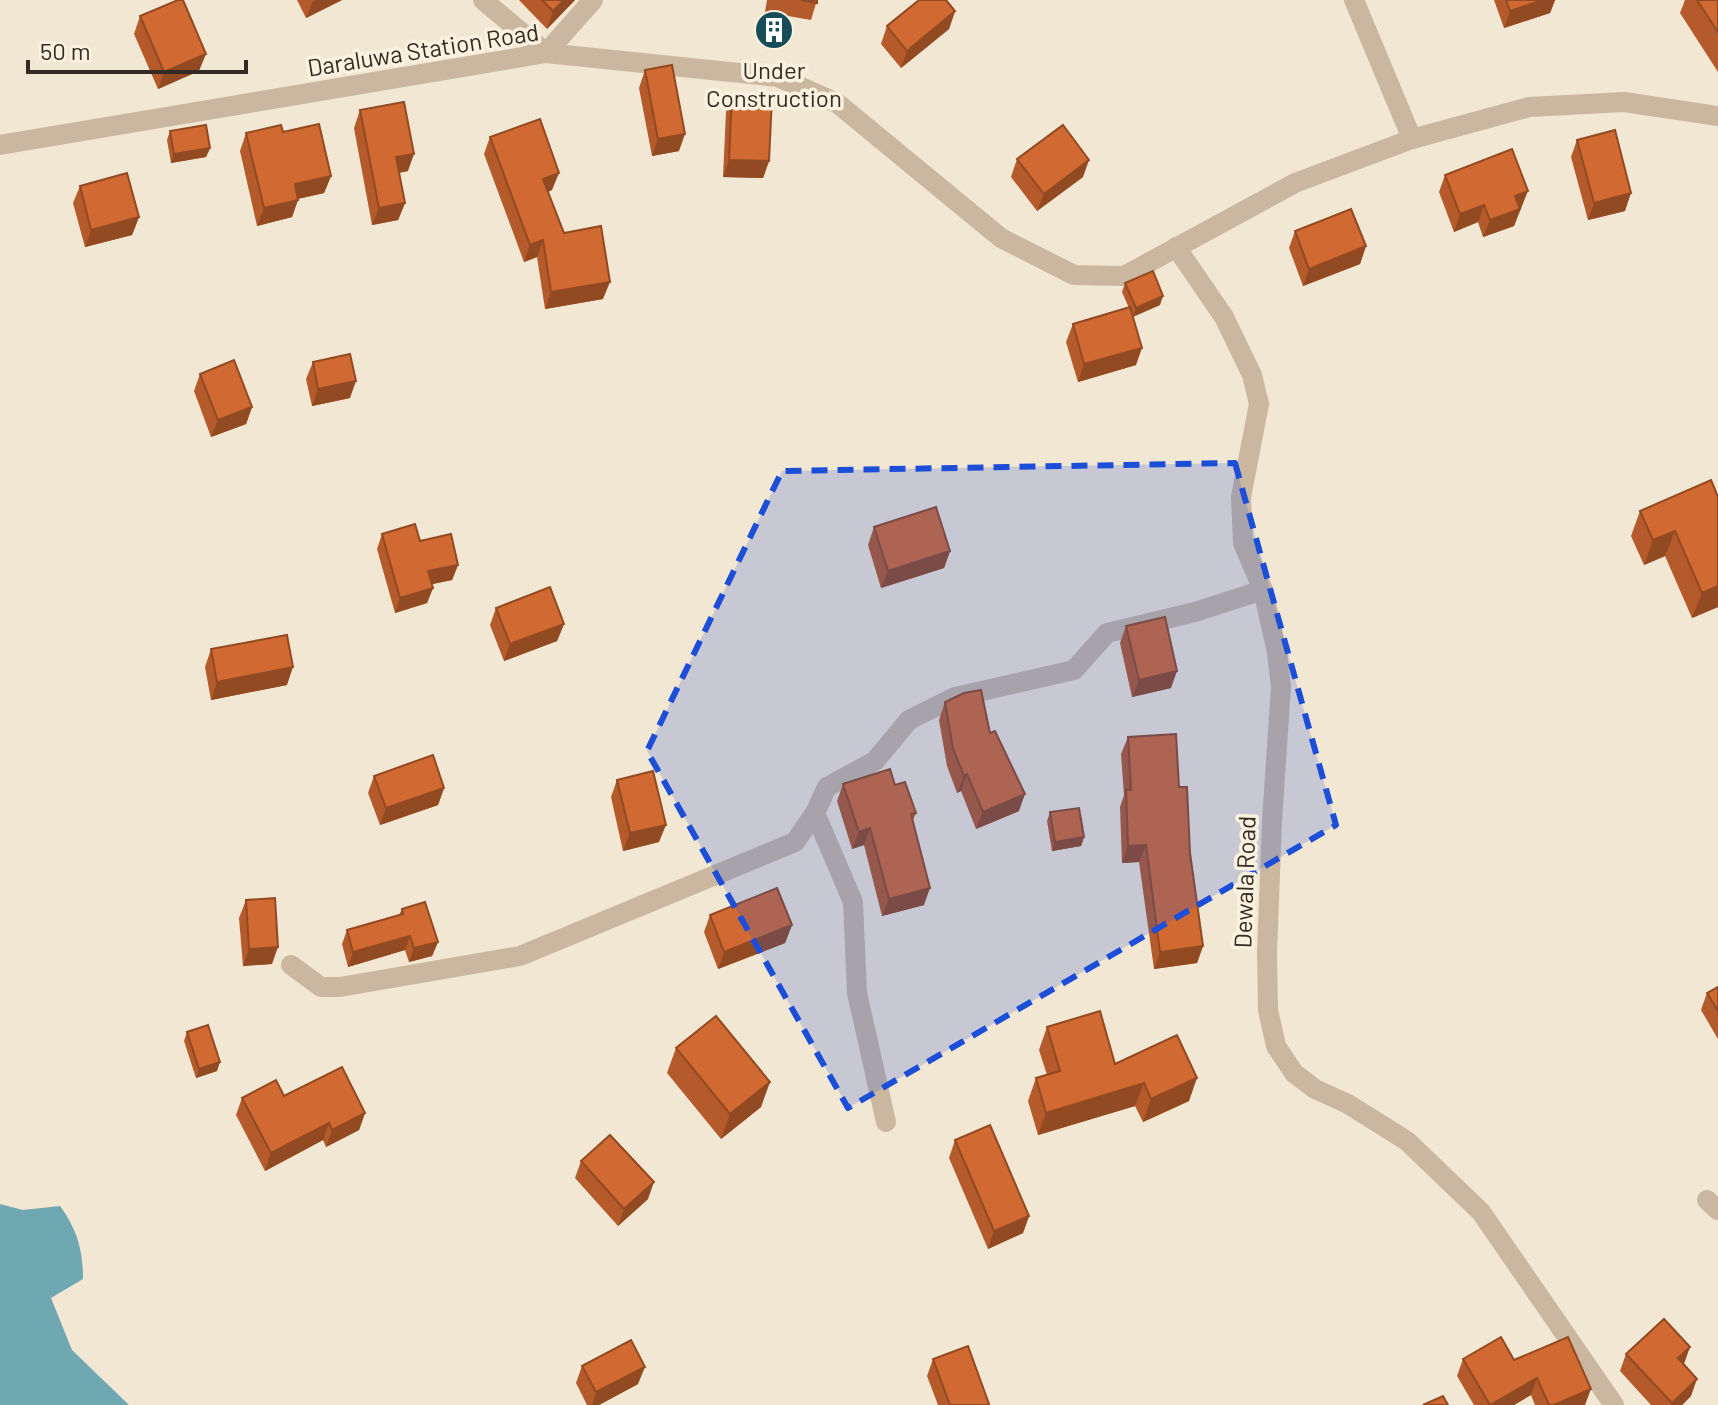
<svg xmlns="http://www.w3.org/2000/svg" width="1718" height="1405" font-family="Barlow,sans-serif">
  <style>
    .water { fill: #70a8b2 }
    .lines { fill: none; stroke-linecap: round; stroke-linejoin: round }
    .street { stroke: #cbb79f; stroke-width: 20 }
    .wall { fill: #b45a2b }
    .shaded-wall { fill: #924a23 }
    .building { fill: #d16932; stroke: #924a23; stroke-width: 2 }
    .marked { fill: #1d4ed8; fill-opacity: 0.2; stroke: #1d4ed8; stroke-width: 6; stroke-dasharray: 16 10; stroke-linejoin: round }
    .labels { text-anchor: middle; dominant-baseline: central; stroke-width: 7; stroke-linejoin: round; paint-order: stroke }
    .street-label { font-size: 24px; fill: #332a23; stroke: #faf1df }
    .poi-label { font-size: 24px; fill: #332a23; stroke: #faf1df }
  </style>
  <rect width="100%" height="100%" fill="#f2e7d3"/>
  <path class="water" d="M0,1204L23,1210L60,1206C77,1229 83,1250 83,1279L51,1298L72,1350L129,1405H0Z"/>
  <g class="lines">
    <g class="street">
      <polyline points="483,0 546,53 593,0"/>
      <polyline points="1354,0 1412,139"/>
      <polyline points="0,145 546,53 778,77 837,103 1001,238 1074,275 1124,276 1295,183 1412,139 1529,107 1624,102 1718,116"/>
      <polyline points="1176,247 1224,317 1252,375 1259,404 1241,497 1243,543 1263,590 1277,652 1281,687 1272,821 1267,953 1268,1010 1276,1046 1294,1073 1315,1089 1348,1104 1407,1141 1481,1212 1614,1405"/>
      <polyline points="815,813 853,902 857,993 886,1122"/>
      <polyline points="291,965 321,987 340,987 520,956 795,842 815,813 827,787 875,761 909,720 955,697 1074,670 1107,633 1195,612 1263,590"/>
      <polyline points="1707,1200 1718,1210"/>
    </g>
  </g>
  <g class="wall">
    <polygon points="297,0 342,0 306,18"/>
    <polygon points="519,0 575,0 547,29"/>
    <polygon points="767,0 817,0 811,20 765,12"/>
    <polygon points="1494,0 1555,0 1550,13 1504,28"/>
    <polygon points="1685,0 1718,0 1718,72 1680,13"/>
    <polygon points="955,11 949,29 901,68 881,44 887,26"/>
    <polygon points="140,16 199,71 158,89 134,34"/>
    <polygon points="645,70 679,151 652,156 639,88"/>
    <polygon points="732,95 769,161 763,178 723,177 726,112"/>
    <polygon points="360,110 408,171 399,173 405,203 398,220 372,225 354,128"/>
    <polygon points="170,131 210,148 206,157 171,163 167,140"/>
    <polygon points="283,132 331,176 324,193 298,199 292,217 257,226 240,151 246,133"/>
    <polygon points="490,137 552,190 548,192 564,233 603,299 545,309 537,257 524,262 484,154"/>
    <polygon points="1577,140 1625,211 1588,220 1571,157"/>
    <polygon points="1017,159 1083,177 1037,211 1011,177"/>
    <polygon points="1445,175 1521,208 1520,209 1514,226 1483,237 1478,222 1454,232 1439,192"/>
    <polygon points="80,186 139,217 132,235 85,247 73,203"/>
    <polygon points="1295,231 1366,246 1360,264 1303,286 1289,248"/>
    <polygon points="1125,283 1160,305 1133,316 1136,365 1078,382 1066,342 1073,324 1129,308 1122,292"/>
    <polygon points="313,362 350,398 312,406 306,379"/>
    <polygon points="200,374 252,407 246,424 211,437 194,391"/>
    <polygon points="1718,497 1718,607 1692,618 1665,556 1644,565 1631,536 1640,511"/>
    <polygon points="874,527 950,551 944,568 881,588 868,545"/>
    <polygon points="382,534 420,541 458,565 452,580 432,584 433,588 427,603 395,613 377,549"/>
    <polygon points="496,608 564,624 557,641 504,661 490,625"/>
    <polygon points="1126,626 1171,688 1132,697 1120,643"/>
    <polygon points="211,649 287,685 211,700 205,667"/>
    <polygon points="945,702 990,733 1019,811 976,829 961,791 957,793 947,766 939,720"/>
    <polygon points="1128,737 1179,787 1203,946 1197,963 1154,969 1139,862 1122,863 1120,807 1124,795 1121,754"/>
    <polygon points="374,776 444,788 438,805 380,825 368,793"/>
    <polygon points="617,780 659,842 623,851 611,797"/>
    <polygon points="843,784 895,785 916,813 913,820 924,905 882,916 864,845 852,849 837,801"/>
    <polygon points="1050,812 1084,837 1081,846 1052,851 1047,821"/>
    <polygon points="246,900 272,964 243,966 239,918"/>
    <polygon points="402,909 438,942 432,956 409,962 405,950 348,967 342,944 347,930 399,915"/>
    <polygon points="710,915 792,925 785,943 718,969 704,932"/>
    <polygon points="1718,987 1718,1039 1701,1010 1707,993"/>
    <polygon points="1047,1027 1115,1064 1189,1101 1143,1122 1135,1106 1038,1135 1028,1101 1036,1078 1047,1075 1039,1050"/>
    <polygon points="187,1032 217,1071 196,1078 184,1041"/>
    <polygon points="676,1048 761,1107 721,1139 667,1073"/>
    <polygon points="284,1096 365,1113 359,1130 326,1147 323,1140 265,1171 236,1115 242,1098"/>
    <polygon points="955,1140 1029,1216 1023,1233 988,1249 949,1158"/>
    <polygon points="581,1161 648,1199 618,1226 575,1178"/>
    <polygon points="1626,1354 1684,1364 1691,1396 1682,1405 1651,1405 1620,1371"/>
    <polygon points="933,1359 989,1405 938,1405 927,1376"/>
    <polygon points="1463,1359 1514,1360 1585,1405 1535,1405 1531,1395 1514,1405 1474,1405 1457,1376"/>
    <polygon points="582,1366 638,1384 599,1405 587,1405 576,1383"/>
  </g>
  <g class="shaded-wall">
    <polygon points="315,0 342,0 306,18 313,1"/>
    <polygon points="564,0 575,0 547,29 553,11"/>
    <polygon points="1543,0 1555,0 1550,13 1504,28 1510,11"/>
    <polygon points="955,11 949,29 901,68 907,51"/>
    <polygon points="206,54 199,71 158,89 164,72"/>
    <polygon points="685,134 679,151 652,156 658,139"/>
    <polygon points="210,148 206,157 171,163 174,154"/>
    <polygon points="414,154 408,171 390,174 396,157"/>
    <polygon points="729,160 769,161 763,178 723,177"/>
    <polygon points="1089,160 1083,177 1037,211 1044,194"/>
    <polygon points="559,173 552,190 537,196 543,179"/>
    <polygon points="331,176 324,193 288,201 295,184"/>
    <polygon points="1528,191 1514,226 1483,237 1490,220 1515,196"/>
    <polygon points="1631,193 1625,211 1588,220 1594,203"/>
    <polygon points="298,200 292,217 257,226 264,208"/>
    <polygon points="405,203 398,220 372,225 379,208"/>
    <polygon points="1484,205 1478,222 1454,232 1460,214"/>
    <polygon points="139,217 132,235 85,247 91,230"/>
    <polygon points="543,240 537,257 524,262 530,245"/>
    <polygon points="1366,246 1360,264 1303,286 1309,269"/>
    <polygon points="610,282 603,299 545,309 551,292"/>
    <polygon points="1163,296 1160,305 1133,317 1136,308"/>
    <polygon points="1142,348 1136,365 1078,382 1084,364"/>
    <polygon points="356,381 350,398 312,406 318,389"/>
    <polygon points="252,407 246,424 211,437 218,420"/>
    <polygon points="1675,531 1665,556 1644,565 1653,540"/>
    <polygon points="950,551 944,568 881,588 888,571"/>
    <polygon points="458,565 452,580 423,586 428,571"/>
    <polygon points="1718,586 1718,607 1692,618 1702,593"/>
    <polygon points="433,588 427,603 395,613 400,598"/>
    <polygon points="564,624 557,641 504,661 510,644"/>
    <polygon points="293,667 287,685 211,700 217,682"/>
    <polygon points="1177,671 1171,688 1132,697 1139,680"/>
    <polygon points="967,774 961,791 957,793 964,776"/>
    <polygon points="444,788 438,805 380,825 386,808"/>
    <polygon points="1025,794 1019,811 976,829 983,812"/>
    <polygon points="666,825 659,842 623,851 630,833"/>
    <polygon points="870,828 864,845 852,849 859,832"/>
    <polygon points="1084,837 1081,846 1052,851 1055,842"/>
    <polygon points="1146,845 1139,862 1122,863 1128,846"/>
    <polygon points="930,888 924,905 882,916 889,899"/>
    <polygon points="792,925 785,943 718,969 724,952"/>
    <polygon points="410,936 405,950 348,967 353,952"/>
    <polygon points="438,942 432,956 409,962 414,948"/>
    <polygon points="1203,946 1197,963 1154,969 1160,952"/>
    <polygon points="278,947 272,964 243,966 249,949"/>
    <polygon points="220,1062 217,1071 196,1078 199,1069"/>
    <polygon points="1197,1078 1189,1101 1143,1122 1151,1099"/>
    <polygon points="770,1082 761,1107 721,1139 730,1114"/>
    <polygon points="1144,1083 1135,1106 1038,1135 1046,1113"/>
    <polygon points="365,1113 359,1130 326,1147 332,1130"/>
    <polygon points="329,1123 323,1140 265,1171 271,1153"/>
    <polygon points="654,1182 648,1199 618,1226 624,1209"/>
    <polygon points="1029,1216 1023,1233 988,1249 994,1231"/>
    <polygon points="1690,1347 1684,1364 1678,1358"/>
    <polygon points="645,1367 638,1384 599,1405 592,1405 596,1392"/>
    <polygon points="1537,1378 1531,1395 1514,1405 1491,1405"/>
    <polygon points="1697,1379 1691,1396 1682,1405 1671,1405"/>
    <polygon points="1591,1389 1585,1405 1554,1405"/>
  </g>
  <g class="building">
    <polygon points="178,0 183,0 206,54 164,72 140,16"/>
    <polygon points="542,0 564,0 553,11"/>
    <polygon points="801,0 817,0 817,3"/>
    <polygon points="919,0 946,0 955,11 907,51 887,26"/>
    <polygon points="1506,0 1543,0 1510,11"/>
    <polygon points="1697,0 1718,0 1718,32"/>
    <polygon points="672,65 685,134 658,139 645,70"/>
    <polygon points="732,95 772,97 769,161 729,160"/>
    <polygon points="404,102 414,154 396,157 405,203 379,208 360,110"/>
    <polygon points="540,119 559,173 543,179 564,233 601,226 610,282 551,292 543,240 530,245 490,137"/>
    <polygon points="319,124 331,176 295,184 298,200 264,208 246,133 281,125 283,132"/>
    <polygon points="206,125 210,148 174,154 170,131"/>
    <polygon points="1063,125 1089,160 1044,194 1017,159"/>
    <polygon points="1615,130 1631,193 1594,203 1577,140"/>
    <polygon points="1512,149 1528,191 1515,196 1520,209 1490,220 1484,205 1460,214 1445,175"/>
    <polygon points="127,173 139,217 91,230 80,186"/>
    <polygon points="1351,209 1366,246 1309,269 1295,231"/>
    <polygon points="1153,271 1163,296 1136,308 1125,283"/>
    <polygon points="1130,307 1142,348 1084,364 1073,324"/>
    <polygon points="350,354 356,381 318,389 313,362"/>
    <polygon points="234,360 252,407 218,420 200,374"/>
    <polygon points="1711,480 1718,497 1718,586 1702,593 1675,531 1653,540 1640,511"/>
    <polygon points="936,507 950,551 888,571 874,527"/>
    <polygon points="415,524 420,541 451,534 458,565 428,571 433,588 400,598 382,534"/>
    <polygon points="550,587 564,624 510,644 496,608"/>
    <polygon points="1165,617 1177,671 1139,680 1126,626"/>
    <polygon points="287,635 293,667 217,682 211,649"/>
    <polygon points="981,690 990,733 995,731 1025,794 983,812 967,774 964,776 953,749 945,702 964,693"/>
    <polygon points="1176,734 1179,787 1187,787 1190,853 1203,946 1160,952 1146,845 1128,846 1126,790 1131,790 1128,737"/>
    <polygon points="433,755 444,788 386,808 374,776"/>
    <polygon points="890,769 895,785 905,782 916,813 911,814 930,888 889,899 870,828 859,832 843,784"/>
    <polygon points="653,771 666,825 630,833 617,780"/>
    <polygon points="1079,808 1084,837 1055,842 1050,812"/>
    <polygon points="777,888 792,925 724,952 710,915"/>
    <polygon points="275,898 278,947 249,949 246,900"/>
    <polygon points="425,902 438,942 414,948 410,936 353,952 347,930 403,914 402,909"/>
    <polygon points="1718,987 1718,1011 1707,993"/>
    <polygon points="1100,1011 1115,1064 1177,1035 1197,1078 1151,1099 1144,1083 1046,1113 1036,1078 1060,1071 1047,1027"/>
    <polygon points="716,1016 770,1082 730,1114 676,1048"/>
    <polygon points="208,1025 220,1062 199,1069 187,1032"/>
    <polygon points="342,1067 365,1113 332,1130 329,1123 271,1153 242,1098 276,1080 284,1096"/>
    <polygon points="990,1125 1029,1216 994,1231 955,1140"/>
    <polygon points="610,1135 654,1182 624,1209 581,1161"/>
    <polygon points="1664,1319 1690,1347 1678,1358 1697,1379 1672,1403 1626,1354"/>
    <polygon points="1501,1337 1514,1360 1568,1337 1591,1389 1554,1405 1549,1405 1537,1378 1490,1405 1463,1359"/>
    <polygon points="631,1340 645,1367 596,1392 582,1366"/>
    <polygon points="968,1346 989,1404 987,1405 950,1405 933,1359"/>
    <polygon points="1443,1396 1448,1405 1423,1405"/>
  </g>
  <path class="marked" d="M1235,463L1336,825L848,1108L647,751L782,471Z"/>
  <defs>
    <symbol id="building-disc" viewBox="-11 -11 22 22"><circle r="9.5" fill="#164d58" stroke="#faf1df"/><path d="M-4-6H4V6H1V3H-1V6H-4ZM-2.5-4.3h1.7v1.8h-1.7ZM.8-4.3h1.7v1.8H.8ZM-2.5-1h1.7V.8h-1.7ZM.8-1h1.7V.8H.8Z" fill="#fff"/></symbol>
  </defs>
  <g fill-rule="evenodd">
    <use href="#building-disc" x="752" y="8" width="44" height="44"/>
  </g>
  <g class="labels">
    <g class="street-label">
      <text transform="translate(423 49) rotate(-9)">Daraluwa Station Road</text>
      <text transform="translate(1244 882) rotate(-88)">Dewala Road</text>
    </g>
    <g class="poi-label">
      <text x="774" y="69">Under<tspan x="774" dy="28">Construction</tspan></text>
    </g>
  </g>
  <path d="M28 60v12h218v-12" fill="none" stroke="#332a23" stroke-width="4"/>
  <text x="40" y="60" font-size="24" fill="#332a23" stroke="#faf1df" stroke-width="6" paint-order="stroke">50 m</text>
</svg>
